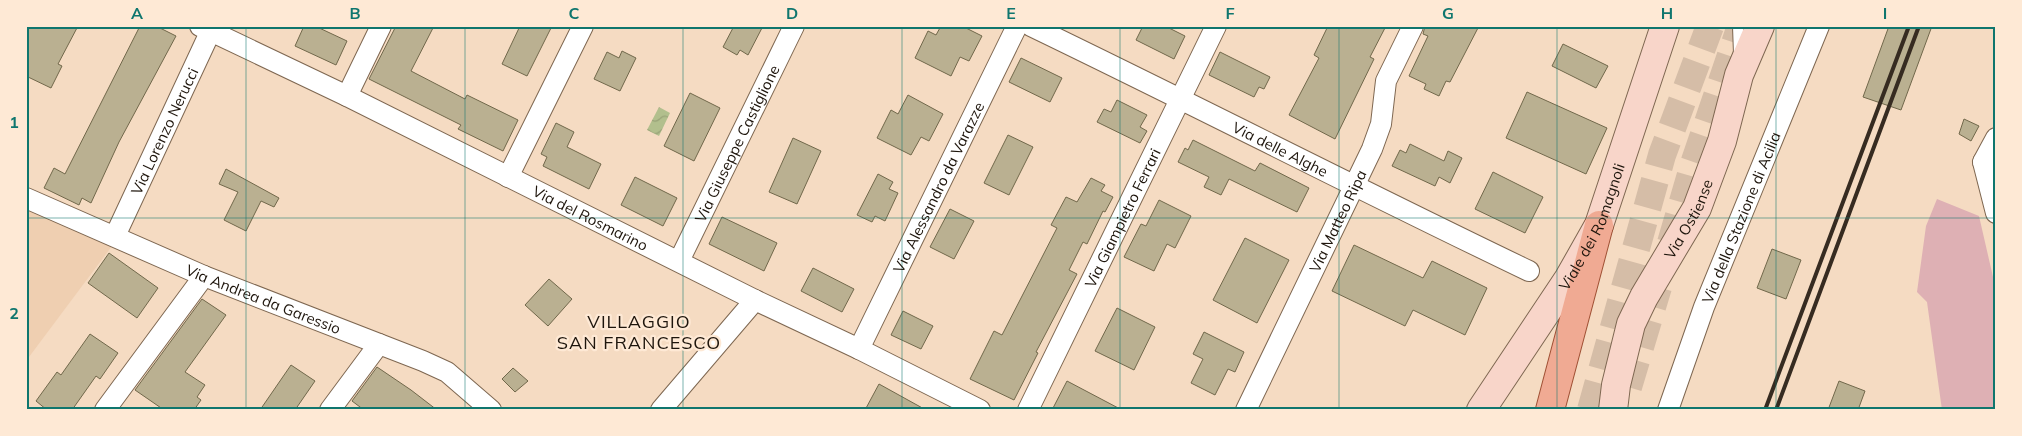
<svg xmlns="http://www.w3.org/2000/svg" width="2022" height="436" font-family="Mulish,sans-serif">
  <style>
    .built { fill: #efcfb1 }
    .green { fill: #deb0b4 }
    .water { fill: url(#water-waves) }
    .building { fill: #bab091; stroke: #71684b }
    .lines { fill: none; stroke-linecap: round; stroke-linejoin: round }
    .secondary-tunnel { stroke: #d5bda7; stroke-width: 28; stroke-dasharray: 28 14; stroke-linecap: butt }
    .primary-tunnel { stroke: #d5bda7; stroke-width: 28; stroke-dasharray: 28 14; stroke-linecap: butt }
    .lane-casing { stroke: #7e6751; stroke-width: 12 }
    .street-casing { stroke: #7e6751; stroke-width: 22 }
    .secondary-casing { stroke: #7e6751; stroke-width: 30 }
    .primary-casing { stroke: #a05135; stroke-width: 30 }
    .lane { stroke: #fff; stroke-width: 10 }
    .street { stroke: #fff; stroke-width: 20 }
    .secondary { stroke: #f8d5c9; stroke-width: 28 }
    .primary { stroke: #f0aa93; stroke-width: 28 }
    .rail { stroke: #362b21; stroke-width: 4 }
    .grid { fill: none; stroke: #0f766e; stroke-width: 1; stroke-opacity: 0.55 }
    .labels { text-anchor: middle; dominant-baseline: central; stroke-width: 4.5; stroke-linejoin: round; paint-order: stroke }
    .street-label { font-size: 15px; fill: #1e150c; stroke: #fee9d5 }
    .quarter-label { font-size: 18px; letter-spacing: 1px; fill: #1e150c; stroke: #fee9d5 }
    .neatline { fill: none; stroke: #0f766e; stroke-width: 2 }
    .grid-label { font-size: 16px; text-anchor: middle; font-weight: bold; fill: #0f766e }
  </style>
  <defs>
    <pattern id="water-waves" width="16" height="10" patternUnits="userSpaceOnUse" patternTransform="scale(1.25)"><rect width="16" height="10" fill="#b2bf8d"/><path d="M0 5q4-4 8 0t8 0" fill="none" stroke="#99a378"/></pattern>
  </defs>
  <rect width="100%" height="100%" fill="#f5dbc2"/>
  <polygon class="built" points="26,208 112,246 26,361"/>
  <polygon class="green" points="1937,199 1979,216 1996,290 1996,410 1942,410 1927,302 1917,292 1926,226"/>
  <polygon class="water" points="659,107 670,113 659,136 647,130"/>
  <g class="building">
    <polygon points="26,26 78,26 58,64 62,66 51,88 26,76"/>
    <polygon points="140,26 156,26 176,36 119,142 91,203 82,198 79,205 44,188 54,168 65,174"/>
    <polygon points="304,26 315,26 347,41 336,65 295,46"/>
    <polygon points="396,26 434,26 411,71 465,99 467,95 518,120 503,151 458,129 461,125 369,79"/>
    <polygon points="520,26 552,26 527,76 502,64"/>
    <polygon points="734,26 763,26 748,55 740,50 737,55 723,47"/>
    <polygon points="941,26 962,26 982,36 969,61 960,57 951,76 915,58 928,31 936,35"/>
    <polygon points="1143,26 1165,26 1185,36 1174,59 1136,40"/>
    <polygon points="1328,26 1386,26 1370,57 1374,59 1335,139 1289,115 1319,58 1314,55"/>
    <polygon points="1425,26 1479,26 1450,82 1446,81 1439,96 1424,89 1426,84 1409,76 1428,36 1423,34"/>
    <polygon points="1889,26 1932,26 1901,110 1863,97"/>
    <polygon points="1563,44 1608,66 1596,88 1552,66"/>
    <polygon points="622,51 636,58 620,91 594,79 607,52 619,58"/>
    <polygon points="1220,52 1270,77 1264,89 1259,87 1254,97 1209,75"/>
    <polygon points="1021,58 1062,78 1050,102 1009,82"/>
    <polygon points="1527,92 1607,128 1586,174 1506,138"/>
    <polygon points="690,93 720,108 694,161 664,146"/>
    <polygon points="908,95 943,114 929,141 921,137 911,155 877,138 891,110 898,114"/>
    <polygon points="1117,100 1147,115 1140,127 1147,131 1140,143 1097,122 1104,109 1111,112"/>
    <polygon points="1964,119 1979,126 1971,141 1959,134"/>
    <polygon points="556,123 574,132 567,147 601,164 589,189 543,166 547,157 541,154"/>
    <polygon points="1008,135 1033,147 1009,195 984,183"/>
    <polygon points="793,138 821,151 797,204 769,192"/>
    <polygon points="1193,140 1255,171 1260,163 1309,188 1297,212 1229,179 1221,195 1204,187 1209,177 1178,162 1185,148 1188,150"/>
    <polygon points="1410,144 1444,161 1448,151 1462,158 1450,183 1439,177 1435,186 1392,166 1400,150 1406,153"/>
    <polygon points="226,169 279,198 274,207 261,201 246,231 224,220 238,192 219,184"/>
    <polygon points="1493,172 1543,197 1525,233 1475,209"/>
    <polygon points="878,174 893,182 889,189 898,193 885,221 875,216 872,222 857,215"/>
    <polygon points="635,177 677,198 663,226 621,205"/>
    <polygon points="1091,178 1105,185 1101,191 1113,197 1105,212 1103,211 1087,244 1083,242 1069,270 1077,274 1036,352 1038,353 1014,400 970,379 994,331 1002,335 1057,228 1051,225 1066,197 1077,202"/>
    <polygon points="1159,200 1191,216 1175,248 1167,244 1154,271 1124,257 1141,224 1146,226"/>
    <polygon points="950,209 974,221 954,259 930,247"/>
    <polygon points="722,217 777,243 764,271 709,244"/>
    <polygon points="1245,238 1289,260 1257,323 1213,300"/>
    <polygon points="1354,245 1423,278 1432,261 1487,288 1465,335 1413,310 1405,326 1332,291"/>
    <polygon points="1772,249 1801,260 1786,299 1757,288"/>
    <polygon points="109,253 158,288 137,318 88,283"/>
    <polygon points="813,268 854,289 842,312 801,291"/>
    <polygon points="549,279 572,299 548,326 525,305"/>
    <polygon points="202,299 226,315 185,372 205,385 197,397 201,400 194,410 164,410 135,390"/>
    <polygon points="1117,308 1155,327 1134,370 1095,351"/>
    <polygon points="903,311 933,326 921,349 891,335"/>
    <polygon points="1204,332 1244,352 1235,372 1228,369 1215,395 1191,383 1203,359 1193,354"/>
    <polygon points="90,334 118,353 100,379 96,376 72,410 47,410 36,401 57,372 61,375"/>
    <polygon points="291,365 315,381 295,410 260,410"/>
    <polygon points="377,367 411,390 437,410 364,410 352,401"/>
    <polygon points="513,368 528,381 515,392 502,379"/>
    <polygon points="1067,381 1122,410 1052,410"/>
    <polygon points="1839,381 1865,391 1858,410 1828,410"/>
    <polygon points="879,384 926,410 865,410"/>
  </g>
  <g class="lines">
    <g class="secondary-tunnel">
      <polyline points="1671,243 1694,164 1741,26"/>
      <polyline points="1628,387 1658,287"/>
    </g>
    <polyline class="primary-tunnel" points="1591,410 1662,155 1710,26"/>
    <defs>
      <polyline id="lane" points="1738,26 1739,54"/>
      <g id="street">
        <path id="s1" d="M200,26L347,96L755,300L859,349L980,410"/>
        <path id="s2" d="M1031,26C1197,106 1362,191 1529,271"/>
        <polyline points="347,96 381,26"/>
        <polyline points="1983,162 1996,213"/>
        <polyline points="1983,162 1996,138"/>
        <polyline points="508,177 583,26"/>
        <path id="s3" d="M26,198L204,276L423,361L447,372L491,410"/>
        <path id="s4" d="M115,236L213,26"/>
        <path id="s5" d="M679,261L794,26"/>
        <path id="s6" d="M859,349L1017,26"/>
        <polyline points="105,410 204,276"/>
        <polyline points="330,410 379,344"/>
        <polyline points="661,410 755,300"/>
        <path id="s7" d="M1028,410L1216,26"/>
        <path id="s8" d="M1246,410L1372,149L1381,124L1386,81L1413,26"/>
        <path id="s9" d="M1668,410L1704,307L1819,26"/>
      </g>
      <g id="secondary">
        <path id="s10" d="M1481,410L1569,278L1599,225L1665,26"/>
        <path id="s11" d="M1613,410L1616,385L1631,324L1644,297L1697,208L1722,141L1739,75L1760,26"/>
      </g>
      <polyline id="primary" points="1550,410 1599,225"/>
    </defs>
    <use href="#lane" class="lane-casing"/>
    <use href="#street" class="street-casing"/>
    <use href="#secondary" class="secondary-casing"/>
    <use href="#primary" class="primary-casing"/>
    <use href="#lane" class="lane"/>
    <use href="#street" class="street"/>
    <use href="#secondary" class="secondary"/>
    <use href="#primary" class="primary"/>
    <g class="rail">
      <polyline points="1765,410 1909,26"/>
      <polyline points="1776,410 1919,26"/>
    </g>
  </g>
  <path class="grid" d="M246,26V410M465,26V410M683,26V410M902,26V410M1120,26V410M1339,26V410M1557,26V410M1776,26V410M26,218H1996"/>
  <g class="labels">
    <g class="street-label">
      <text stroke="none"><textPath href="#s4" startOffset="116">Via Lorenzo Nerucci</textPath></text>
      <text stroke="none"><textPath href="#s5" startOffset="131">Via Giuseppe Castiglione</textPath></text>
      <text stroke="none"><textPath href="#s2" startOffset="278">Via delle Alghe</textPath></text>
      <text stroke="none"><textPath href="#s6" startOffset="180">Via Alessandro da Varazze</textPath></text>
      <text stroke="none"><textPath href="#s1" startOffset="435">Via del Rosmarino</textPath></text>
      <text stroke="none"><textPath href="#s9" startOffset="206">Via della Stazione di Acilia</textPath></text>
      <text stroke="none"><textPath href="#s7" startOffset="214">Via Giampietro Ferrari</textPath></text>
      <text stroke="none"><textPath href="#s11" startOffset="208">Via Ostiense</textPath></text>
      <text stroke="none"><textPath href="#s8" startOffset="210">Via Matteo Ripa</textPath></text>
      <text stroke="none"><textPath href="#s10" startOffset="215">Viale dei Romagnoli</textPath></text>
      <text stroke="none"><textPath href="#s3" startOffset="258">Via Andrea da Garessio</textPath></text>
    </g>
    <g class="quarter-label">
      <text x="639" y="321">VILLAGGIO<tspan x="639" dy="21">SAN FRANCESCO</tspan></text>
    </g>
  </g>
  <rect width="2022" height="436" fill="none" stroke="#fee9d5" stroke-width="55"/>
  <rect x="28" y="28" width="1966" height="380" class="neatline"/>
  <g class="grid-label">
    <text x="137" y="19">A</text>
    <text x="355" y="19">B</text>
    <text x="574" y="19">C</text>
    <text x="792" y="19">D</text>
    <text x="1011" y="19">E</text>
    <text x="1230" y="19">F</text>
    <text x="1448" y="19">G</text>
    <text x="1667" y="19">H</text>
    <text x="1885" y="19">I</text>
    <text x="14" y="128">1</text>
    <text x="14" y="319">2</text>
  </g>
</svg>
